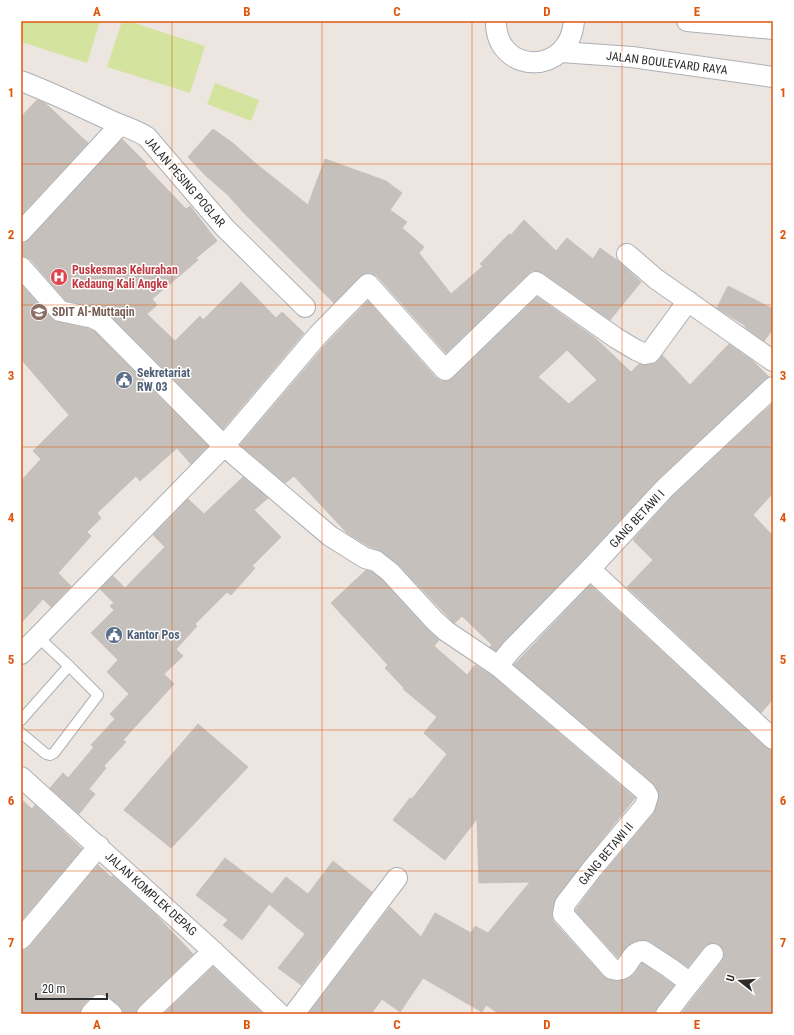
<svg xmlns="http://www.w3.org/2000/svg" width="794" height="1035" font-family="'Roboto Condensed',sans-serif">
  <style>
    .pitch { fill: #d4e49f }
    .building { fill: #c5c0bb; stroke: #c8c0ba; fill-rule: evenodd }
    .lines { fill: none; stroke-linecap: round; stroke-linejoin: round }
    .lane-casing { stroke: #acb1b7; stroke-width: 12 }
    .street-casing { stroke: #acb1b7; stroke-width: 22 }
    .lane { stroke: #fff; stroke-width: 10 }
    .street { stroke: #fff; stroke-width: 20 }
    .grid { fill: none; stroke: #df570e; stroke-width: 1; stroke-opacity: 0.55 }
    .labels { text-anchor: middle; dominant-baseline: central; stroke-width: 3; stroke-linejoin: round; paint-order: stroke }
    .street-label { font-size: 12px; fill: #2c2c2c; stroke: #fff }
    .health-label { font-size: 12px; font-weight: bold; fill: #be3a42; stroke: #fff; text-anchor: start }
    .education-label { font-size: 12px; font-weight: bold; fill: #785e54; stroke: #fff; text-anchor: start }
    .service-label { font-size: 12px; font-weight: bold; fill: #4e5e75; stroke: #fff; text-anchor: start }
    .neatline { fill: none; stroke: #df570e; stroke-width: 1.5 }
    .grid-label { font-size: 13px; text-anchor: middle; font-weight: bold; fill: #df570e }
  </style>
  <rect width="100%" height="100%" fill="#ece5e0"/>
  <g class="pitch">
    <polygon points="21,21 100,21 87,63 21,42"/>
    <polygon points="122,21 128,21 205,46 190,93 107,67"/>
    <polygon points="215,83 259,100 251,121 207,104"/>
  </g>
  <g class="building">
    <polygon points="37,100 45,103 88,143 21,215 21,117"/>
    <polygon points="213,129 234,144 255,163 308,205 325,159 386,181 402,193 390,210 407,222 402,228 424,247 419,253 451,294 483,266 480,264 509,234 511,235 524,220 556,251 567,238 593,259 600,248 618,261 641,282 610,320 543,273 537,271 532,271 528,274 446,353 377,276 372,273 366,273 360,276 334,303 244,213 228,195 206,176 188,157"/>
    <polygon points="122,139 147,164 145,166 186,209 190,206 217,241 196,258 198,260 152,299 157,305 147,314 175,341 200,316 203,320 241,282 276,318 282,312 304,333 223,429 109,314 96,307 66,301 30,259 25,256 21,256 21,243 25,243 29,240"/>
    <polygon points="21,284 52,319 58,322 89,329 94,331 208,446 191,464 177,448 140,481 136,476 97,513 101,518 87,532 91,536 58,573 71,586 51,607 43,599 21,623 21,481 41,459 33,451 69,415 21,359"/>
    <polygon points="728,286 773,309 773,329 764,341 745,327 746,326 717,308"/>
    <path d="M537,297L595,338L631,372L639,364L647,365L653,364L659,360L662,355L690,385L729,344L753,361L769,377L765,379L657,480L582,561L496,651L490,647L492,645L462,616L455,623L453,622L397,563L383,552L370,547L347,533L294,476L285,483L240,445L327,343L368,301L436,378L441,381H447L453,378ZM567,350L597,380L569,404L538,377Z"/>
    <polygon points="773,403 773,493 753,515 773,536 773,699 761,713 627,587 653,560 633,540 673,496"/>
    <polygon points="243,477 268,498 254,510 281,537 252,566 255,568 231,595 227,592 195,624 197,626 176,649 183,656 164,674 174,684 123,740 126,742 104,766 106,768 89,789 95,794 79,814 50,788 63,773 68,778 94,747 91,745 115,719 110,714 129,694 107,672 118,660 91,633 114,610 110,606 114,603 100,589 113,576 125,588 165,547 153,535 188,499 204,514"/>
    <polygon points="366,570 371,571 382,580 427,629 439,640 434,646 467,675 475,665 491,675 635,798 556,897 554,902 552,917 554,922 604,977 610,980 617,981 626,980 634,975 642,963 674,985 657,1007 655,1014 500,1014 486,1005 482,1012 423,978 400,1012 382,999 371,1014 308,1014 390,907 421,937 435,913 471,933 475,926 488,933 530,882 479,883 477,819 445,860 393,820 410,798 412,799 447,754 424,733 437,717 403,689 404,688 385,668 388,665 331,603"/>
    <polygon points="590,585 765,747 773,750 773,1014 681,1014 722,961 724,956 724,950 720,945 715,943 708,944 704,947 688,967 650,941 643,940 636,941 628,945 618,958 575,911 601,876 654,813 659,795 652,782 514,665"/>
    <polygon points="198,724 248,767 171,848 124,810"/>
    <polygon points="21,799 32,809 35,805 82,849 21,921"/>
    <polygon points="225,858 272,894 286,877 308,894 333,861 372,892 301,985 278,968 305,934 269,904 242,940 223,925 228,920 196,895"/>
    <polygon points="98,865 111,877 113,876 156,915 193,954 139,1006 136,1010 136,1014 123,1014 123,1010 119,1005 108,996 101,994 95,994 90,997 82,1007 80,1014 21,1014 21,950 25,950 30,946"/>
    <polygon points="213,967 263,1014 164,1014"/>
  </g>
  <g class="lines">
    <defs>
      <g id="lane">
        <polyline points="21,720 69,666"/>
        <polyline points="21,733 46,754 50,755 54,753 98,695 69,666 38,637"/>
      </g>
      <g id="street">
        <path d="M496,21C495,74 569,78 574,21"/>
        <polyline points="687,21 773,29"/>
        <polyline points="561,52 632,57 773,77"/>
        <path d="M21,81C53,93 83,108 114,122C125,127 137,130 147,137L225,228L305,307"/>
        <polyline points="21,232 120,125"/>
        <polyline points="627,254 656,279 773,361"/>
        <polyline points="21,267 60,311 93,318 101,322 224,446 330,536 365,558 376,561 390,572 435,621 446,631 498,666"/>
        <polyline points="590,569 773,739"/>
        <polyline points="21,654 224,446 318,335 368,284 445,370 536,282 616,338 636,350 645,354 650,353 688,301"/>
        <polyline points="21,777 213,951 280,1014"/>
        <polyline points="21,939 99,846"/>
        <polyline points="690,983 713,954"/>
        <polyline points="91,1014 99,1005 101,1005 112,1014"/>
        <polyline points="147,1014 213,951"/>
        <polyline points="294,1014 397,878"/>
        <path d="M666,1014L690,983L670,968L644,951C626,951 632,975 612,969L563,914L565,904L592,869L645,806L648,796L645,791L498,666L511,650L590,569L665,488L773,387"/>
      </g>
    </defs>
    <use href="#lane" class="lane-casing"/>
    <use href="#street" class="street-casing"/>
    <use href="#lane" class="lane"/>
    <use href="#street" class="street"/>
  </g>
  <path class="grid" d="M172,21V1014M322,21V1014M472,21V1014M622,21V1014M21,164H773M21,305H773M21,447H773M21,588H773M21,730H773M21,871H773"/>
  <defs>
    <symbol id="hospital-disc" viewBox="-11 -11 22 22"><circle r="9.5" fill="#e0444e" stroke="#fff"/><path d="M-5-5h3v3.5h4V-5h3V5h-3V1.5h-4V5h-3Z" fill="#fff"/></symbol>
    <symbol id="school-disc" viewBox="-11 -11 22 22"><circle r="9.5" fill="#8d6e63" stroke="#fff"/><path d="M0-5L7-2L0 1L-7-2ZM-4 1L0 2.5L4 1V4Q0 6-4 4Z" fill="#fff"/></symbol>
    <symbol id="civic-disc" viewBox="-11 -11 22 22"><circle r="9.5" fill="#5c6f8a" stroke="#fff"/><path d="M-.6-6.5H3V-4.5H.6V-3L4-1V1h2V6H-6V1h2V-1L-.6-3ZM-1.2 2.5V6h2.4V2.5Z" fill="#fff"/></symbol>
  </defs>
  <g fill-rule="evenodd">
    <use href="#hospital-disc" x="49" y="267" width="20" height="20"/>
    <use href="#school-disc" x="29" y="302" width="20" height="20"/>
    <use href="#civic-disc" x="114" y="370" width="20" height="20"/>
    <use href="#civic-disc" x="104" y="625" width="20" height="20"/>
  </g>
  <g class="labels">
    <g class="street-label">
      <text transform="translate(667 63) rotate(7)">JALAN BOULEVARD RAYA</text>
      <text transform="translate(185 182) rotate(49)">JALAN PESING POGLAR</text>
      <text transform="translate(637 519) rotate(-47)">GANG BETAWI I</text>
      <text transform="translate(606 854) rotate(-50)">GANG BETAWI II</text>
      <text transform="translate(151 894) rotate(42)">JALAN KOMPLEK DEPAG</text>
    </g>
    <g class="health-label">
      <text x="72" y="270">Puskesmas Kelurahan<tspan x="72" dy="14">Kedaung Kali Angke</tspan></text>
    </g>
    <g class="education-label">
      <text x="52" y="312">SDIT Al-Muttaqin</text>
    </g>
    <g class="service-label">
      <text x="137" y="373">Sekretariat<tspan x="137" dy="14">RW 03</tspan></text>
      <text x="127" y="635">Kantor Pos</text>
    </g>
  </g>
  <rect width="794" height="1035" fill="none" stroke="#ffffff" stroke-width="44"/>
  <g transform="translate(740 981) rotate(287)" stroke="#ffffff" stroke-width="3" paint-order="stroke">
  <path d="M0-3L7 15L0 10L-7 15Z" fill="#2c2c2c"/>
  <text y="-6" font-size="11" font-weight="bold" text-anchor="middle" fill="#2c2c2c">U</text>
  </g>
  <path d="M36 993v6h71v-6" fill="none" stroke="#2c2c2c" stroke-width="2"/>
  <text x="42" y="993" font-size="12" fill="#2c2c2c" stroke="#ffffff" stroke-width="3" paint-order="stroke">20 m</text>
  <rect x="22" y="22" width="750" height="991" class="neatline"/>
  <g class="grid-label">
    <text x="97" y="16">A</text>
    <text x="247" y="16">B</text>
    <text x="397" y="16">C</text>
    <text x="547" y="16">D</text>
    <text x="697" y="16">E</text>
    <text x="11" y="97">1</text>
    <text x="783" y="97">1</text>
    <text x="11" y="239">2</text>
    <text x="783" y="239">2</text>
    <text x="11" y="380">3</text>
    <text x="783" y="380">3</text>
    <text x="11" y="522">4</text>
    <text x="783" y="522">4</text>
    <text x="11" y="664">5</text>
    <text x="783" y="664">5</text>
    <text x="11" y="805">6</text>
    <text x="783" y="805">6</text>
    <text x="11" y="947">7</text>
    <text x="783" y="947">7</text>
    <text x="97" y="1029">A</text>
    <text x="247" y="1029">B</text>
    <text x="397" y="1029">C</text>
    <text x="547" y="1029">D</text>
    <text x="697" y="1029">E</text>
  </g>
</svg>
